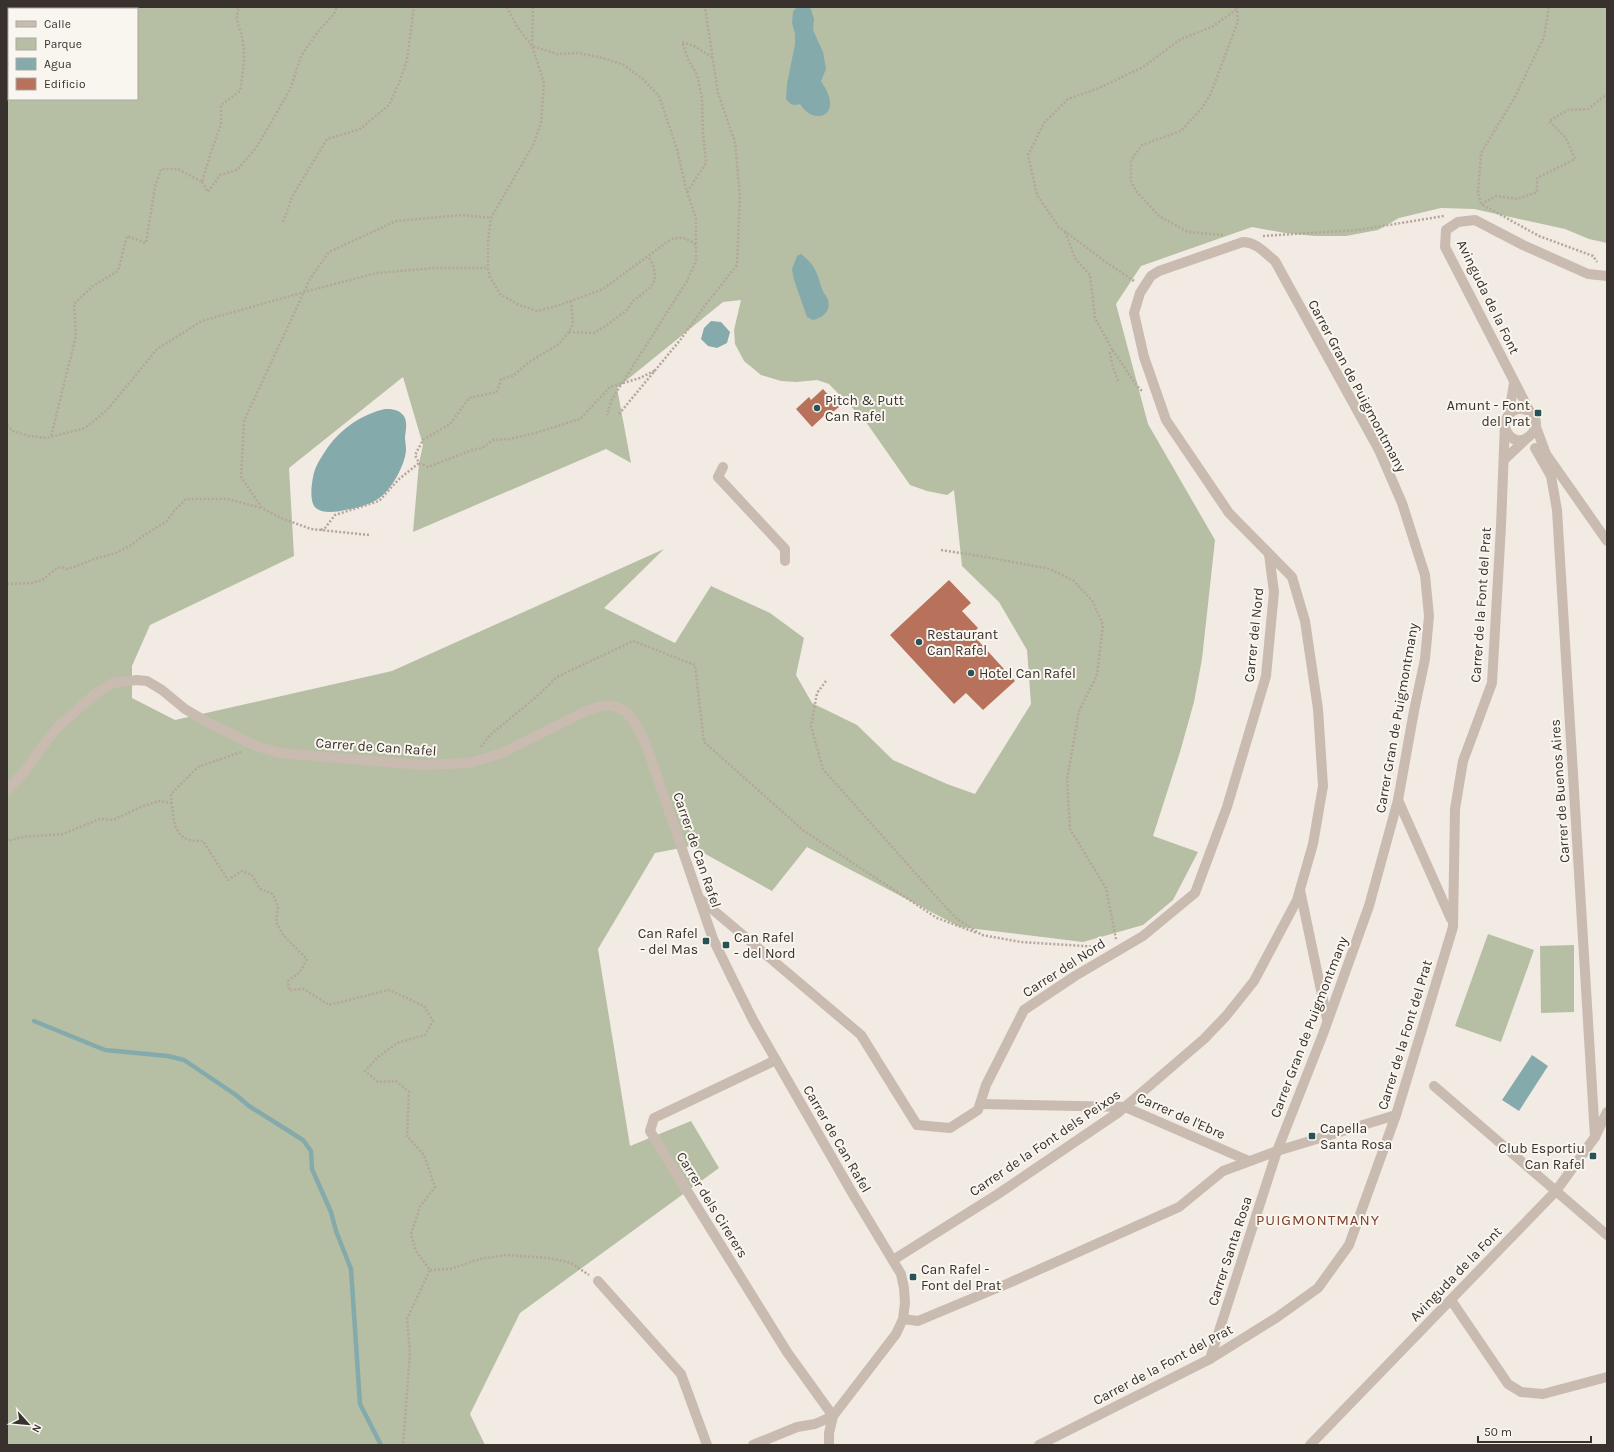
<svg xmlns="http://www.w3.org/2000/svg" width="1614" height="1452" font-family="Karla,sans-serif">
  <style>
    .green { fill: #b6bfa4; fill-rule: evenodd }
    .water { fill: #85aaac }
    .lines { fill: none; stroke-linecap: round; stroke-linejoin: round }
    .stream { stroke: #85aaac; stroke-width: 4.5 }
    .building { fill: #b8715a }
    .path { stroke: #b5a59a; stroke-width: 2.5; stroke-dasharray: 2 2; stroke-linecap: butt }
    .minor { stroke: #c9bbb0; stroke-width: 10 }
    .poi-dot { fill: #275356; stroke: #f9f5ef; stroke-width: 1.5 }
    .labels { text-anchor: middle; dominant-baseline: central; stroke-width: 4; stroke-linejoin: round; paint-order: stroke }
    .street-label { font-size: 14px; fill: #39312d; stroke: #f9f5ef }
    .poi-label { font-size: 14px; fill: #39312d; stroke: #f9f5ef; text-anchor: start }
    .neighbourhood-label { font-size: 15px; letter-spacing: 1px; fill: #7f422f; stroke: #f9f5ef }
  </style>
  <rect width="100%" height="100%" fill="#f2ebe3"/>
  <g class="green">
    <path d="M7,7H1607V243L1589,239L1565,229L1474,209L1441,208L1399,218L1378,230L1346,236H1315L1285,233L1252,227L1141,266L1116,304L1148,424L1215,540L1202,659L1194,702L1180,752L1153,836L1198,852L1173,900L1143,925L1083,942L960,927L807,847L772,891L691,846L655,853L598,949L630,1146L691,1121L719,1168L520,1313L470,1414L485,1445H7ZM9,9H137V99H9ZM741,300L734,330L735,344L744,361L761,375L781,381L796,382L817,380L829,384L866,422L910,485L927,491L947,495L954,490L962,566L999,602L1027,650L1031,704L975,794L947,784L893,760L857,725L812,703L796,675L804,638L770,613L711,586L675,643L604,608L664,549L392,671L175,720L132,698V666L150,625L294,556L289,468L403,377L423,445L419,463L413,532L606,449L631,463L617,388L723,302Z"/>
    <polygon points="1488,934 1534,950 1501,1042 1455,1026"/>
    <polygon points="1574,945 1574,1012 1541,1013 1540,946"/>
  </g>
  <g class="water">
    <path d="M797,7H808L811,9L814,19L813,30L823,52L826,69L821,81C825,87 831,97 830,105C829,118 814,119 806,111C803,109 802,106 800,104C793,106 791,105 786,99L787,84L795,44V34L792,23L793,11Z"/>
    <path d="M801,254C815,265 817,272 822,289C823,293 827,296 828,300C831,311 823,318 813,320L807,317L794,280L792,269L797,256Z"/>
    <polygon points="711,321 721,322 730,332 727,343 717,348 708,346 701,339 704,328"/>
    <path d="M385,409C391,409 397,409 402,414C408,419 406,429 405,437C405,441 406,445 406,449C406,462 394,485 384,494C374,504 358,508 345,510C337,512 323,514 316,508C308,502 312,476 316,467C319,460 324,453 328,447C342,428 362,414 385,409Z"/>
    <polygon points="1532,1055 1548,1066 1519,1111 1502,1100"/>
  </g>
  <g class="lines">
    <polyline class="stream" points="34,1021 105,1050 168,1056 184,1060 236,1095 249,1106 303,1140 311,1151 312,1169 331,1212 336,1231 351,1269 360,1404 381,1445"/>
  </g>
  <g class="building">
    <polygon points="823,389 839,407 828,416 826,414 812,427 796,409 809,397 811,400"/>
    <polygon points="949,580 971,603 962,611 978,628 972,634 1015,681 983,710 966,693 954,704 890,635"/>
  </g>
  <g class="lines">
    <g class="path">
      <polyline points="507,7 516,25 532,46 557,54 578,53 603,58 624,65 643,79 659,96 677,149 686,189 696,218 696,245"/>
      <path d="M533,7L532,46L544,83L541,123L533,145L491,218L488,242V268L490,277L500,294L519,305L537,311L557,306L603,289L670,240C681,236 687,238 696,245V261L687,281L612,399L607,415"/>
      <polyline points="1549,7 1544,37 1515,97 1481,153 1478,193 1481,204 1539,236 1593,256 1597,262"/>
      <polyline points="202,182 208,192 220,175 237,170 255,149 271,123 291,87 301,56 319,30 334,14 337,7"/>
      <polyline points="687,192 706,163 703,133 702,98 697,75 688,59 682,42 694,46 712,57"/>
      <polyline points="1481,204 1496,196 1517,199 1537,192 1537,178 1575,159 1566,138 1549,121 1568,110 1588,109 1607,94"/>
      <polyline points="283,222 292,197 327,139 360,129 389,105 399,83 407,60 414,7"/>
      <polyline points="1065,232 1075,258 1090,275 1095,318 1113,351"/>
      <polyline points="1223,235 1188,232 1159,216 1136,191 1131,181 1131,160 1142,145 1181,131 1202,108 1211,93 1238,21 1237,7"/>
      <polyline points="1263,236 1358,230 1444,216"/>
      <polyline points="1134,281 1106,262 1059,227 1037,195 1028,155 1044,123 1068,99 1099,88 1143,67 1181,39 1212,27 1237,9"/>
      <polyline points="571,301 573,323 569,332 559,344 529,362 513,376 501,379 497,392 469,398 450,424 423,440 415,455 419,463 428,467 472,450 482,448 493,440 510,439 535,433 580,419 610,387 640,378 656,370"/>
      <polyline points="569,332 594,333 607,325 627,310 633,301 651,287 655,279 654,268 649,257"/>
      <path d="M1118,381L1112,364L1110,353L1113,351C1124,364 1131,381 1143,392"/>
      <polyline points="619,414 681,339 706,304 737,265 740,197 735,142 718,93 705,7"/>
      <polyline points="7,425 13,431 29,436 47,438 85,428 107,410 157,349 202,321 304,292 377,273 435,268 488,268"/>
      <path d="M51,436L76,336L74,304L93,286L118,271L127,236L146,243L155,187L161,169H178L202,182L211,152L221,124V105L240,91C243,73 246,55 242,37C240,28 233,16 240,7"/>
      <polyline points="321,530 325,528 335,515 379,501 399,479 419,463"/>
      <polyline points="369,535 311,529 281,518 262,508 241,477 244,421 304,292 310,279 329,252 396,221 462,215 491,218"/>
      <polyline points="941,550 986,557 1050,569 1074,581 1093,602 1103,625 1097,675 1079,711 1067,780 1070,829 1106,888 1116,939"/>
      <polyline points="7,584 32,583 42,580 57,568 61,567 67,569 74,567 97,558 116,553 130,546 143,536 167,521 173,512 186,499 228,499 261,508"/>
      <polyline points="826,681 817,693 811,726 823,769 941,902 957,919 982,935 1021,942 1100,947"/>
      <polyline points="481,747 490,735 535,698 557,677 633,641 695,665 704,742 804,831 937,918 977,933"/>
      <path d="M241,752L198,767L171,794C173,810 171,836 190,840C194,841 199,841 203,841L228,880L242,871L252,875L260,889L273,894L278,907L276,922L283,935L307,959L300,972L288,981L289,990L304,989L329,1005L389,990L424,1006L433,1021L425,1035L397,1043L378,1057L365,1071L378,1082L396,1081L409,1092L407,1136L424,1155L435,1187L420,1207L411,1234L416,1251L430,1270L407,1319L410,1353L403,1445"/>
      <polyline points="7,839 8,841 22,837 63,834 100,819 113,820 143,806 159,801 172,803"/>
      <polyline points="430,1270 450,1269 480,1259 505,1255 549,1258 571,1263 589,1275"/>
    </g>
    <g class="minor">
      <polyline points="1530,412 1445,247 1446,230 1458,222 1475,220 1523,245 1588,274 1607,276"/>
      <polyline points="1509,414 1514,383"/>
      <polyline points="1536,427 1546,454 1607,541"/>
      <polyline points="1535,448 1551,476 1557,510 1595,1137"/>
      <polyline points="1504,460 1527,438"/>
      <polyline points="723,467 718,477 785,549 785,561"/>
      <path d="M7,790L25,771L47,740L59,726L96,693L113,683L137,680L147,681L162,690L185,709L207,722L256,746L280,753L421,765L468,763L500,754L586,711C591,710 597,707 602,706C629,702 639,729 648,750L713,939L733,980L753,1020L854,1196L901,1274L904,1288L905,1303L903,1319L896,1334L833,1416L829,1433V1445"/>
      <polyline points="1398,800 1451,919"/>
      <polyline points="1300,890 1327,1019"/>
      <polyline points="699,898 861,1035 917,1125 950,1128 978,1110 986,1085 1024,1010 1075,976 1143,936 1195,893 1227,807 1266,676 1274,592 1269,554"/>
      <polyline points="776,1060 654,1118 650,1131 787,1352 833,1416"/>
      <polyline points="1434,1086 1607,1235"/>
      <polyline points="980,1104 1125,1107 1249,1161"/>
      <path d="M893,1260L998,1194L1119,1112L1204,1039L1226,1016L1254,981L1297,900L1313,844L1323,786L1318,709L1305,621L1292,577L1229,513L1166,420L1144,357L1134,313L1140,293L1151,276L1159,271L1243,242C1256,242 1265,253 1275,261L1379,450L1402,503L1425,575L1429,616L1425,659L1414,711L1398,800L1369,906L1323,1034L1277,1151L1210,1359"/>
      <polyline points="598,1281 681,1374 707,1445"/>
      <polyline points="1451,1300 1508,1384 1521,1392 1543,1394 1607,1377"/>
      <polyline points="903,1319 918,1321 1009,1283 1179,1207 1223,1171 1277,1151 1396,1115"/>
      <polyline points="753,1445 797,1427 815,1424 833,1416"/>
      <path d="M1039,1445L1210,1359L1276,1318L1318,1288L1349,1245L1396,1115L1453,927L1455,809L1463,761L1492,683L1501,526L1505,423C1507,413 1516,406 1526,410C1553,421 1518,460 1505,428"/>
      <polyline points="1310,1445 1556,1191 1595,1137 1607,1112"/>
    </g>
  </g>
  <g class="poi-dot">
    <circle cx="817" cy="408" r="4"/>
    <rect x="1534" y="409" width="8" height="8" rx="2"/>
    <circle cx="919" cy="642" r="4"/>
    <circle cx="971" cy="673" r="4"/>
    <rect x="702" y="937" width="8" height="8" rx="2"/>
    <rect x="722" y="941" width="8" height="8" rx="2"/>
    <rect x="1308" y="1132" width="8" height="8" rx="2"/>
    <rect x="1589" y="1152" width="8" height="8" rx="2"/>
    <rect x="909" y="1273" width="8" height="8" rx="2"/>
  </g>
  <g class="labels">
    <g class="street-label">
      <text transform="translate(1488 297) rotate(64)">Avinguda de la Font</text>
      <text transform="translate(1357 386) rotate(62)">Carrer Gran de Puigmontmany</text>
      <text transform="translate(1481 605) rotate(-86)">Carrer de la Font del Prat</text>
      <text transform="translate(1254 635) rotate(-84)">Carrer del Nord</text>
      <text transform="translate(1397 718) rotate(-80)">Carrer Gran de Puigmontmany</text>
      <text transform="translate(376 747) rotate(4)">Carrer de Can Rafel</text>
      <text transform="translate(1560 791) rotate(-94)">Carrer de Buenos Aires</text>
      <text transform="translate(697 850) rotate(71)">Carrer de Can Rafel</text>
      <text transform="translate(1064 968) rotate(-33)">Carrer del Nord</text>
      <text transform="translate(1309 1027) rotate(-69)">Carrer Gran de Puigmontmany</text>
      <text transform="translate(1405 1035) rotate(-73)">Carrer de la Font del Prat</text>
      <text transform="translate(1181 1116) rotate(24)">Carrer de l'Ebre</text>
      <text transform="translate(837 1139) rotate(60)">Carrer de Can Rafel</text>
      <text transform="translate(1045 1143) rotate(-34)">Carrer de la Font dels Peixos</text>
      <text transform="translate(712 1205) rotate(58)">Carrer dels Cirerers</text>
      <text transform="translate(1230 1251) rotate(-72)">Carrer Santa Rosa</text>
      <text transform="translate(1456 1274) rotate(-46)">Avinguda de la Font</text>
      <text transform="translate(1163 1365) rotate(-28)">Carrer de la Font del Prat</text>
    </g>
    <g class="poi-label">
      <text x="825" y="400">Pitch &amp; Putt<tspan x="825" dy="16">Can Rafel</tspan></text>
      <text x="1530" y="405" text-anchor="end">Amunt - Font<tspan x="1530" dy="16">del Prat</tspan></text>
      <text x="927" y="634">Restaurant<tspan x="927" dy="16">Can Rafel</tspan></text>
      <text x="979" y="673">Hotel Can Rafel</text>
      <text x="698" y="933" text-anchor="end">Can Rafel<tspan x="698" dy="16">- del Mas</tspan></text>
      <text x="734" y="937">Can Rafel<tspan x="734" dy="16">- del Nord</tspan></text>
      <text x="1320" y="1128">Capella<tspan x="1320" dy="16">Santa Rosa</tspan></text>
      <text x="1585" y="1148" text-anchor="end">Club Esportiu<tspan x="1585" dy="16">Can Rafel</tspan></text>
      <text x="921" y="1269">Can Rafel -<tspan x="921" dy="16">Font del Prat</tspan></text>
    </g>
    <g class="neighbourhood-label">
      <text x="1318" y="1220">PUIGMONTMANY</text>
    </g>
  </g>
  <rect width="1614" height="1452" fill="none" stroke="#39312d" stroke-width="16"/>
  <rect x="8" y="8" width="130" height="92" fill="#f9f5ef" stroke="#aca7a1"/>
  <rect x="16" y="21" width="20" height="6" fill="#c9bbb0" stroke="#aca7a1"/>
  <text x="44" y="28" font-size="12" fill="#39312d">Calle</text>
  <rect x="16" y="38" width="20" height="12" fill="#b6bfa4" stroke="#aca7a1"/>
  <text x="44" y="48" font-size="12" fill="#39312d">Parque</text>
  <rect x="16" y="58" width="20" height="12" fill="#85aaac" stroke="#aca7a1"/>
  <text x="44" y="68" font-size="12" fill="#39312d">Agua</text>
  <rect x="16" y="78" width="20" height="12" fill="#b8715a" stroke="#aca7a1"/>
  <text x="44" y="88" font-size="12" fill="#39312d">Edificio</text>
  <g transform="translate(28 1424) rotate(117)" stroke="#f9f5ef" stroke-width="3" paint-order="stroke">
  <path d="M0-3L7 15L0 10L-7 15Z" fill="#39312d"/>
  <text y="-6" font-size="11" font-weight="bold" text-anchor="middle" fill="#39312d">N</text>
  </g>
  <path d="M1478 1436v6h113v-6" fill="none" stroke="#39312d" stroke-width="2"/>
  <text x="1484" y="1436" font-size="12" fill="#39312d" stroke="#f9f5ef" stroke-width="3" paint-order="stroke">50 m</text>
</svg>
